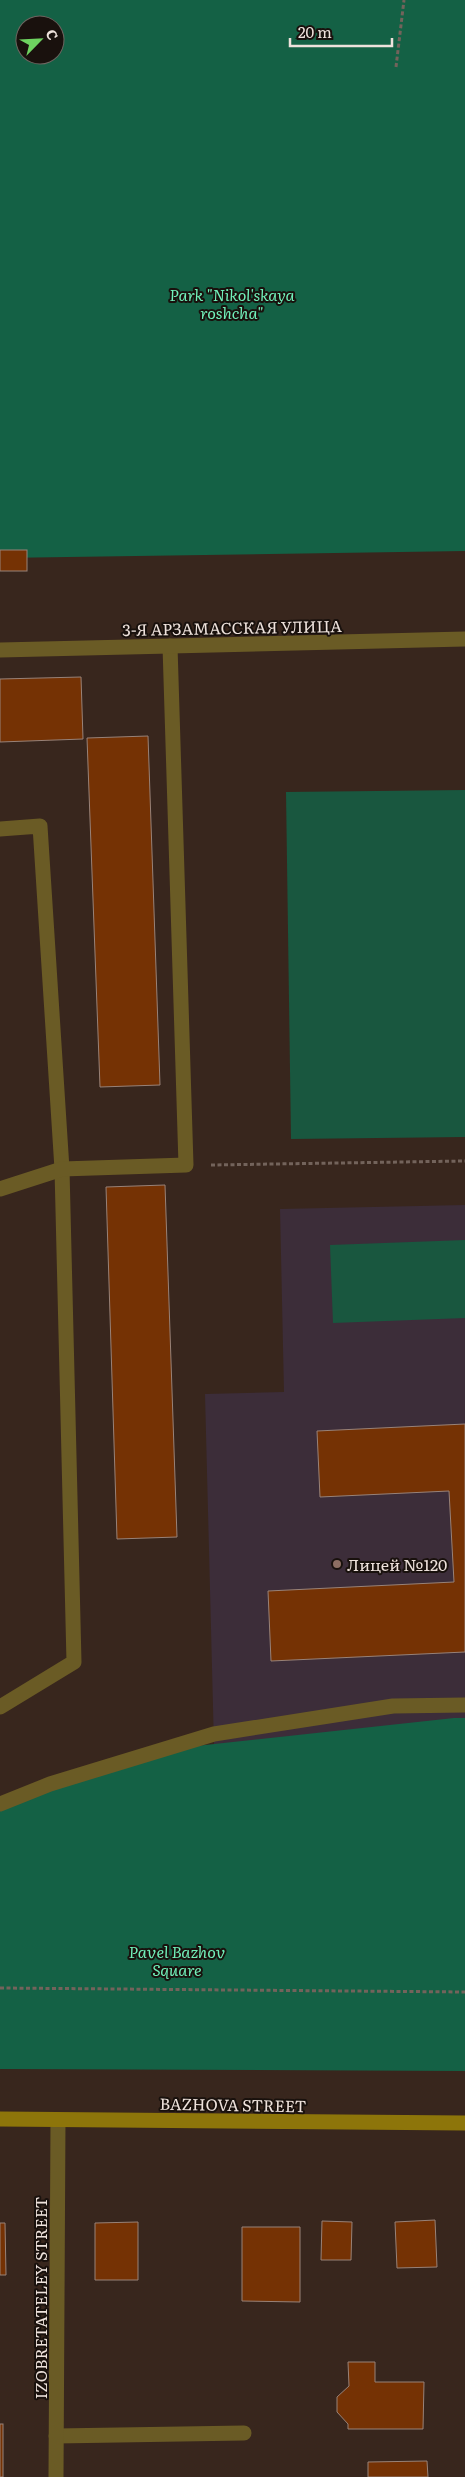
<svg xmlns="http://www.w3.org/2000/svg" width="465" height="2477" font-family="Literata,serif">
  <style>
    .education { fill: #3c2d39 }
    .green { fill: #19573f }
    .forest { fill: #146145; fill-rule: evenodd }
    .building { fill: #753204; stroke: #988278 }
    .lines { fill: none; stroke-linecap: round; stroke-linejoin: round }
    .path { stroke: #73635b; stroke-width: 3; stroke-dasharray: 4 2.5; stroke-linecap: butt }
    .lane { stroke: #6a5b25; stroke-width: 15 }
    .street { stroke: #6a5b25; stroke-width: 15 }
    .secondary { stroke: #8d750a; stroke-width: 15 }
    .education-dot { fill: #8d6e63; stroke: #19110d; stroke-width: 2 }
    .labels { text-anchor: middle; dominant-baseline: central; stroke-width: 4; stroke-linejoin: round; paint-order: stroke }
    .park-label { font-size: 16px; font-style: italic; fill: #71f0ba; stroke: #19110d }
    .street-label { font-size: 16px; fill: #eee2dc; stroke: #19110d }
    .poi-label { font-size: 16px; fill: #eee2dc; stroke: #19110d; text-anchor: start }
  </style>
  <rect width="100%" height="100%" fill="#38261d"/>
  <polygon class="education" points="465,1205 465,1858 217,1863 205,1394 284,1392 280,1209"/>
  <g class="green">
    <polygon points="465,790 465,1137 291,1139 286,792"/>
    <polygon points="465,1240 465,1318 333,1323 330,1245"/>
  </g>
  <g class="forest">
    <path d="M0,0H465V551L0,558ZM25,25H55V55H25Z"/>
    <polygon points="454,1718 465,1718 465,2071 0,2069 0,1801 196,1746"/>
  </g>
  <g class="building">
    <rect x="0" y="550" width="27" height="21"/>
    <polygon points="81,677 83,739 0,742 0,679"/>
    <polygon points="148,736 160,1085 100,1087 87,738"/>
    <polygon points="165,1185 177,1537 117,1539 106,1187"/>
    <polygon points="465,1424 465,1652 271,1661 268,1591 454,1582 449,1491 320,1497 317,1431"/>
    <polygon points="435,2220 437,2267 397,2268 395,2222"/>
    <polygon points="322,2221 352,2222 351,2260 321,2260"/>
    <polygon points="138,2222 138,2280 95,2280 95,2223"/>
    <polygon points="0,2223 5,2223 6,2275 0,2275"/>
    <polygon points="242,2227 300,2227 300,2302 242,2301"/>
    <polygon points="348,2362 375,2362 375,2382 424,2382 423,2429 348,2429 348,2424 337,2412 337,2397 349,2386"/>
    <rect x="0" y="2424" width="3" height="53"/>
    <polygon points="427,2461 428,2477 368,2477 368,2462"/>
  </g>
  <g class="lines">
    <g class="path">
      <polyline points="396,67 404,0"/>
      <polyline points="211,1165 465,1161"/>
      <polyline points="0,1988 465,1992"/>
    </g>
    <g class="lane">
      <polyline points="0,829 40,826 62,1169 74,1662 0,1707"/>
      <polyline points="0,1189 62,1169 186,1165 170,646"/>
      <polyline points="0,1804 50,1784 214,1734 393,1706 465,1705"/>
      <polyline points="56,2436 244,2433"/>
    </g>
    <g class="street">
      <polyline points="0,650 465,639"/>
      <polyline points="56,2477 58,2120"/>
    </g>
    <polyline class="secondary" points="0,2119 465,2123"/>
  </g>
  <circle class="education-dot" cx="337" cy="1564" r="5"/>
  <g class="labels">
    <g class="park-label">
      <text x="232" y="294">Park "Nikol'skaya<tspan x="232" dy="18">roshcha"</tspan></text>
      <text x="177" y="1951">Pavel Bazhov<tspan x="177" dy="18">Square</tspan></text>
    </g>
    <g class="street-label">
      <text transform="translate(232 627) rotate(-1)">3-Я АРЗАМАССКАЯ УЛИЦА</text>
      <text transform="translate(233 2104) rotate(1)">BAZHOVA STREET</text>
      <text transform="translate(40 2298) rotate(-90)">IZOBRETATELEY STREET</text>
    </g>
    <g class="poi-label">
      <text x="347" y="1564">Лицей №120</text>
    </g>
  </g>
  <g transform="translate(40 40) rotate(66)"><circle r="24" fill="#19110d" stroke="#6e6560"/>
  <path d="M0-4L9 19L0 12L-9 19Z" fill="#6ed360"/>
  <text y="-8" font-size="14" font-weight="bold" text-anchor="middle" fill="#eee2dc">С</text>
  </g>
  <path d="M290 38v8h102v-8" fill="none" stroke="#eee2dc" stroke-width="2.5"/>
  <text x="298" y="38" font-size="15" fill="#eee2dc" stroke="#19110d" stroke-width="4" paint-order="stroke">20 m</text>
</svg>
